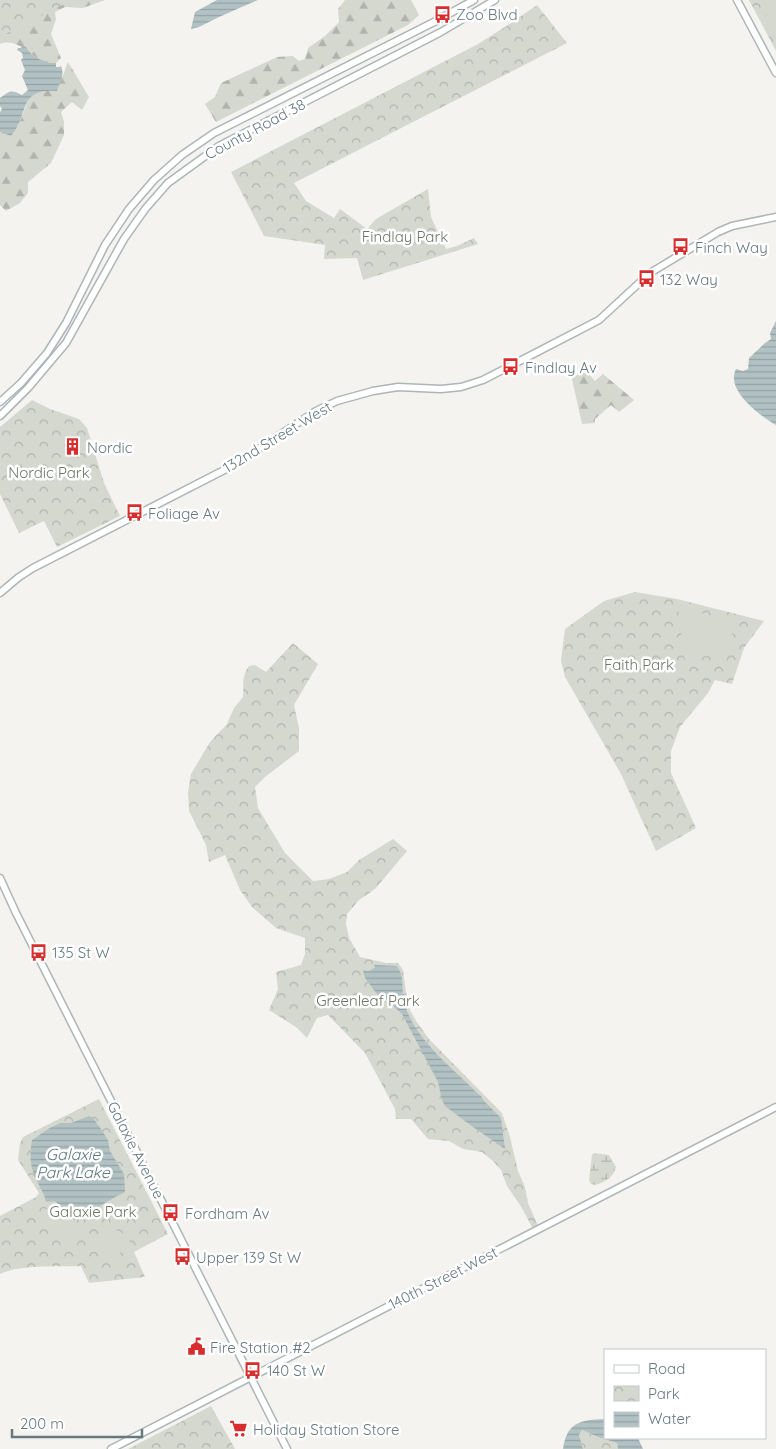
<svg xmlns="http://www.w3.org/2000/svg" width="776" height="1449" font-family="Quicksand,sans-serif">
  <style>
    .forest { fill: url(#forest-firs) }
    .wetland { fill: url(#wetland-marsh) }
    .park { fill: url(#park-crowns) }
    .pitch { fill: #d5d8cf }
    .water { fill: url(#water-rules) }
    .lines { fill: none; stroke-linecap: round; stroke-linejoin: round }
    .secondary-casing { stroke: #adb5b7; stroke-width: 9 }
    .secondary { stroke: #fff; stroke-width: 6 }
    .labels { text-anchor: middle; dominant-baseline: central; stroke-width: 5; stroke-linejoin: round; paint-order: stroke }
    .poi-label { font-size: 15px; fill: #65797f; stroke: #fff; text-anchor: start }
    .street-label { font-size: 15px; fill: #65797f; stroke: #fff }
    .park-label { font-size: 15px; fill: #6b7763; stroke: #fff }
    .water-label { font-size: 16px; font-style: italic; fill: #607b7d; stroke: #fff }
  </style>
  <defs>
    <pattern id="forest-firs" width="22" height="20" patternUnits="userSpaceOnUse" patternTransform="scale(1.25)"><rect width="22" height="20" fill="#d5d8cf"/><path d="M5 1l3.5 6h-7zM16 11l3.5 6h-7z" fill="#b0b4ad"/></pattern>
    <pattern id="wetland-marsh" width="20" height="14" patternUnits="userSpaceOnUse" patternTransform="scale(1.25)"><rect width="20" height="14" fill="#d5d8cf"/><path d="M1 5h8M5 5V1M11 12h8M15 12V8" fill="none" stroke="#b0b4ad"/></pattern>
    <pattern id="park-crowns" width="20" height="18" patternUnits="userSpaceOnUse" patternTransform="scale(1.25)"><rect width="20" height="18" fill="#d5d8cf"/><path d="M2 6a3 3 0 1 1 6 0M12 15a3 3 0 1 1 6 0" fill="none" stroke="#b0b4ad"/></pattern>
    <pattern id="water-rules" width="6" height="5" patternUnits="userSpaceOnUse" patternTransform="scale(1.25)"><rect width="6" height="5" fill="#b2c2c3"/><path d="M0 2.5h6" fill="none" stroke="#94a2a4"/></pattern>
  </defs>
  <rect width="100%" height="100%" fill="#f4f3f0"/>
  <g class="forest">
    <path d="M0,0H105L83,8L65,7L55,12L56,19L51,34L61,58L56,63H48L45,60L42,61L39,60C28,52 15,38 0,44Z"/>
    <polygon points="345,0 411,0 419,15 408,25 216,122 205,104 215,97 221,83 277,57 293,56 299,61 305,59 308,48 325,36 339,22 338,9"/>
    <path d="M68,62L89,97L82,110L72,102L61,112L64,122V135L51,163L28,182V193L20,203L6,211L0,205V132L11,136C16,130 21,119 24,111C26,107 27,101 30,97C38,89 50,91 58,84C63,79 65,68 68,62Z"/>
    <polygon points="584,369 595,381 603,374 634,400 619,412 611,405 595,419 595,423 582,424 572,379"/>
  </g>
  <path class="wetland" d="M594,1153L609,1155L616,1167C614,1177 604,1183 595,1185L591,1184L589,1180L592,1155Z"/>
  <g class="park">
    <polygon points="0,0 79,0 60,6 0,37"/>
    <polygon points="749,0 776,0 776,51"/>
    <polygon points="537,5 567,43 294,183 306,201 334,218 340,209 367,229 376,219 428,189 431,217 446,249 457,246 474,238 478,244 363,280 357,258 324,259 325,245 264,236 231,172 478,44 508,25"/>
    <polygon points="32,400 50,409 79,419 87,428 104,483 120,516 57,547 44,521 19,533 0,494 0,427"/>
    <polygon points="635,592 677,599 764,621 744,648 732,684 715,680 708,693 680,727 671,751 671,773 696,828 656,851 621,774 565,677 561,661 565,629 604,601"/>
    <path d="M293,643L318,664L294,705L299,728V751L265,777L255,787L258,808L285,853L313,881L329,879L347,872L359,860L393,839L407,851L375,889L359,900L347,914L346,923L349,938L360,957L386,963H398L403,970L407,999L410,1010L416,1021L429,1039L502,1113L510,1137L518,1171L525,1187L528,1203L539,1228L534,1231L522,1208L507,1186L501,1170L493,1161L482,1152L463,1149L449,1141L428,1139L411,1119H396L395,1109L365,1053L328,1015L317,1018L307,1038L296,1027L269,1010L278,989L276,972L301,965L305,954V938L276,928L252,907L240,890L225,855L209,862L206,845L189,811L188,792L191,774L210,742L227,724L234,708L243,697C244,685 241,677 249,666L255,665L266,672Z"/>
    <path d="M99,1099L168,1234L134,1252L145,1277L89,1283L81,1266C57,1267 22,1264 0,1274V1216L36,1197L39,1193L18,1160L20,1143L23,1137Z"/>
    <polygon points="211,1406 235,1449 128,1449"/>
    <polygon points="582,1430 598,1437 617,1443 618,1449 583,1449 579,1435"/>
  </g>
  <g class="pitch">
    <polygon points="776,8 776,45 762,20 771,10"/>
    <path d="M678,608C711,615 726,614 739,648L685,661Z"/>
    <polygon points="51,1205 54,1205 57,1207 74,1234 73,1236 64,1241 59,1240 43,1216 42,1213"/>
    <path d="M110,1229C123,1230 127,1237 133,1247L121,1252L112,1259C102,1257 99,1244 96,1236Z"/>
  </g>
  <g class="water">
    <polygon points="217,0 258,0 219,17 199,27 191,29 195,12"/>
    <path d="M22,46L26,47C31,56 38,60 47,61L49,63H56V67H59L61,66C65,75 60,82 57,91C17,88 30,114 11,136L0,132V112L2,109L0,106V98C10,91 10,89 22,95L28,90L22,76L25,70L21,60L23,58L22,53L17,50L18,48H21Z"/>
    <path d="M776,321V425C760,416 725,390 736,369L743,371L748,369L749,358L765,343L771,339L770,333Z"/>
    <path d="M374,965L397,966C404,976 402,985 403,996C404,1003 407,1012 410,1018C426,1049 455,1070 478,1094L481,1096L483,1100L501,1118L505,1149L473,1127L445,1106L442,1100L438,1082L402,1014L388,1001L377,994L365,978L363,970C368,972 371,971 375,967Z"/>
    <path d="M89,1116L93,1118L101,1129L108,1140L110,1151L124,1174L125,1192C117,1196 110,1200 103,1204C93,1211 83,1221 70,1220L57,1203L54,1201L46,1202C44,1193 42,1191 38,1183C30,1168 29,1156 32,1140L48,1129L60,1123H71Z"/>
    <path d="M605,1419V1438H638L643,1449H618L617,1443L598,1437L582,1430L579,1435L583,1449H563C567,1422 580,1420 605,1419Z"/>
  </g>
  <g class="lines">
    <defs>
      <g id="secondary">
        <polyline points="737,0 776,73"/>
        <polyline points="0,402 21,383 47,353 66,323 105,245 129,209 154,180 182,155 214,133 434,22 474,0"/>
        <polyline points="0,416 28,388 66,343 124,239 146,208 168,183 219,146 441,32 495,0"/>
        <polyline points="0,593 19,577 33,568 234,465 316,411 337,401 373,391 398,387 441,389 461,387 483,380 599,320 650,273 718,232 732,226 776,217"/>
        <polyline points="0,878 16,913 287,1449"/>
        <polyline points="111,1449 776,1107"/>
      </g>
    </defs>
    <use href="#secondary" class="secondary-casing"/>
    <use href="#secondary" class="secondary"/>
  </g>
  <defs>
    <symbol id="bus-bare" viewBox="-9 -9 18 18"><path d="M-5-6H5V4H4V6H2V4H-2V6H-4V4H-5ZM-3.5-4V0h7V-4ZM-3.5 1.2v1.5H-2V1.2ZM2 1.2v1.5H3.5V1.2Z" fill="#d72e2d" stroke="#fff" stroke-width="2.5" paint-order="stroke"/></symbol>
    <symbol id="building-bare" viewBox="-9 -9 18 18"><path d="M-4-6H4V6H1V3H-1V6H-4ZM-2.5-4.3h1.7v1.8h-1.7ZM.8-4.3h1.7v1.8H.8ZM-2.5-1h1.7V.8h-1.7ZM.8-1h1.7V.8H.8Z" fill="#d72e2d" stroke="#fff" stroke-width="2.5" paint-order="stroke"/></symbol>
    <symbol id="civic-bare" viewBox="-9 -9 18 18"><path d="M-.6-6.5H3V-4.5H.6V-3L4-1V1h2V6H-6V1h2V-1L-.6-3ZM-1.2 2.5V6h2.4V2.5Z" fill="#d72e2d" stroke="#fff" stroke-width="2.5" paint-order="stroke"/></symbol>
    <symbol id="supermarket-bare" viewBox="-9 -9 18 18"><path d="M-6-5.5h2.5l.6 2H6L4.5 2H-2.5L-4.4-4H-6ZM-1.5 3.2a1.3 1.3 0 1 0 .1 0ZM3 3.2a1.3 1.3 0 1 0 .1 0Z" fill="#d72e2d" stroke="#fff" stroke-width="2.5" paint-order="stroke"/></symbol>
  </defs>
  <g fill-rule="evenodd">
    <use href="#bus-bare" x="430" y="2" width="25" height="25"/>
    <use href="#bus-bare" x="668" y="234" width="25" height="25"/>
    <use href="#bus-bare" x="634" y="266" width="25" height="25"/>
    <use href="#bus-bare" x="498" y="354" width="25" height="25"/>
    <use href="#building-bare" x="60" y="434" width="25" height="25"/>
    <use href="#bus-bare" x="122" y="500" width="25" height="25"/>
    <use href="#bus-bare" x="26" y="940" width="25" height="25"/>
    <use href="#bus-bare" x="158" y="1200" width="25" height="25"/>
    <use href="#bus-bare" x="170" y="1244" width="25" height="25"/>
    <use href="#civic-bare" x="184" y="1334" width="25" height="25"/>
    <use href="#bus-bare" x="240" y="1358" width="25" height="25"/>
    <use href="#supermarket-bare" x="226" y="1416" width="25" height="25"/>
  </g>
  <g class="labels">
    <g class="poi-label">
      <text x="456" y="14">Zoo Blvd</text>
      <text x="695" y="247">Finch Way</text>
      <text x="660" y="279">132 Way</text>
      <text x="525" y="367">Findlay Av</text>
      <text x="87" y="447">Nordic</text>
      <text x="148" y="513">Foliage Av</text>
      <text x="52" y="952">135 St W</text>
      <text x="185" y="1213">Fordham Av</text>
      <text x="196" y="1257">Upper 139 St W</text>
      <text x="210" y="1347">Fire Station #2</text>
      <text x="267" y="1370">140 St W</text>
      <text x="253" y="1429">Holiday Station Store</text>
    </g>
    <g class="street-label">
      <text transform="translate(255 129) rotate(-28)">County Road 38</text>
      <text transform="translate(277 437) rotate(-31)">132nd Street West</text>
      <text transform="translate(136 1150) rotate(63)">Galaxie Avenue</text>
      <text transform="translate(443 1278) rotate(-27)">140th Street West</text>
    </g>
    <g class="park-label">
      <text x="405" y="236">Findlay Park</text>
      <text x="49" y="472">Nordic Park</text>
      <text x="639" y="664">Faith Park</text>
      <text x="368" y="1000">Greenleaf Park</text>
      <text x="93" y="1211">Galaxie Park</text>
    </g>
    <g class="water-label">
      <text x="73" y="1154">Galaxie<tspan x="73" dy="18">Park Lake</tspan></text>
    </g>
  </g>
  <rect x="604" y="1349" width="162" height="90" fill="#ffffff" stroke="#c1c9cc"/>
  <rect x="614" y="1365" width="25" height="8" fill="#ffffff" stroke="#c1c9cc"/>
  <text x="648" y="1374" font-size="15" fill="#65797f">Road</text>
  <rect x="614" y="1386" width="25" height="15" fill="url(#park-crowns)" stroke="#c1c9cc"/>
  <text x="648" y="1399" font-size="15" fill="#65797f">Park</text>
  <rect x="614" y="1412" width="25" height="15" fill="url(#water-rules)" stroke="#c1c9cc"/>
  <text x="648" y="1424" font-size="15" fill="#65797f">Water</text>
  <path d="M12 1429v8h130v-8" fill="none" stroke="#65797f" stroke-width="2.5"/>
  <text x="20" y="1429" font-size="15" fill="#65797f" stroke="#ffffff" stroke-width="4" paint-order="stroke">200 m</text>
</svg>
